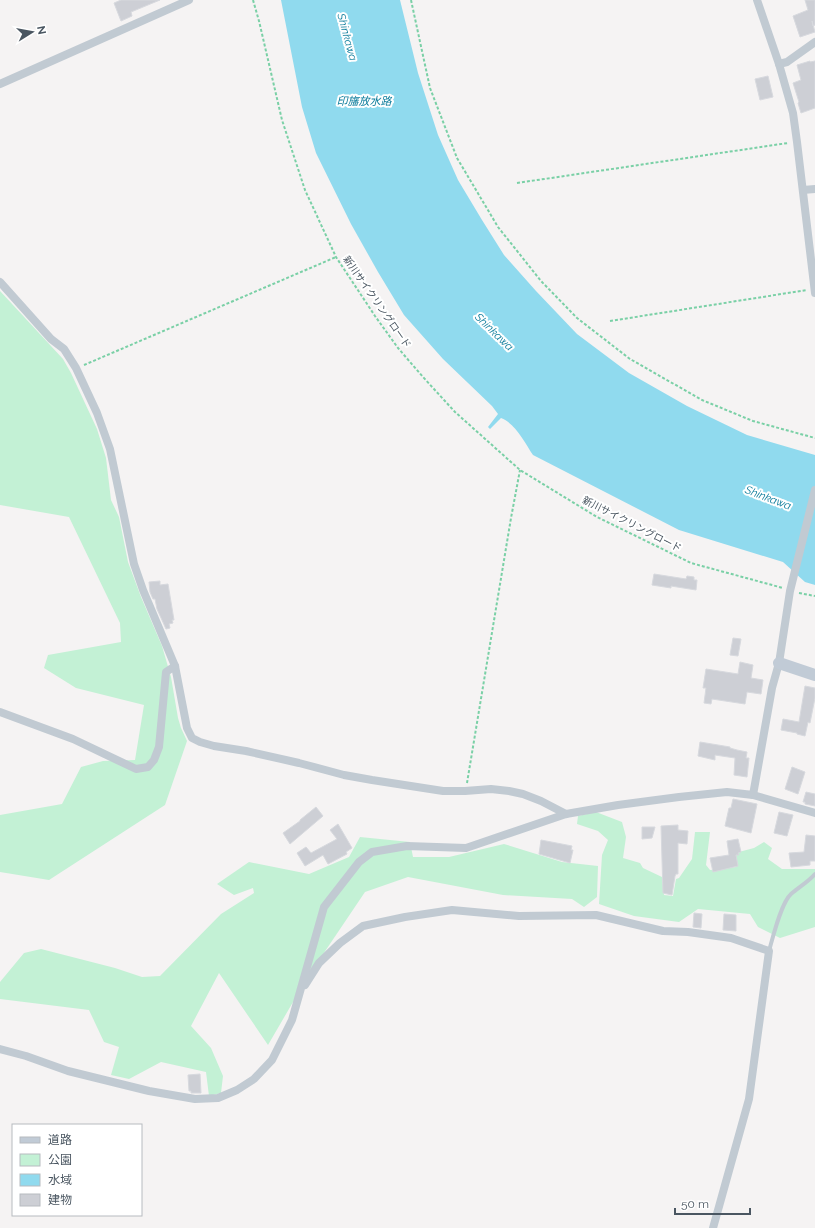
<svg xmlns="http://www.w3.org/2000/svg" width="815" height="1228" font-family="Raleway,'Noto Sans JP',sans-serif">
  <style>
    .green { fill: #c3f1d5 }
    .water { fill: #90daee }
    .building { fill: #cdcfd5; stroke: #d7d9de }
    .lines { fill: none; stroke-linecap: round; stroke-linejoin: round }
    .path { stroke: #7ad0a6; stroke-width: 2; stroke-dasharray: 3 2; stroke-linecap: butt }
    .lane { stroke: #c1cad2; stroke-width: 4 }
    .street { stroke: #c1cad2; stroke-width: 8 }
    .secondary { stroke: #c1cbd6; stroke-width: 12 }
    .labels { text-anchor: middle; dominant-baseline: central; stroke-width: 4; stroke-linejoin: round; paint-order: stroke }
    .street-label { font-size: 10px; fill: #4a5661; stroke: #fff }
    .water-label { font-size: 11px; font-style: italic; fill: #0c7c9b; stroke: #fff }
  </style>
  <rect width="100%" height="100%" fill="#f5f3f3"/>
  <g class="green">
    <polygon points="0,291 63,359 71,373 97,429 106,458 111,500 119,517 128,562 141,597 162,646 171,677 178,718 181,728 187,741 165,805 49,880 0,872 0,815 62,804 81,767 103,761 135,760 144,705 76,688 44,668 48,655 121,642 120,623 69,517 0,505"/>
    <polygon points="596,812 622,822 626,837 623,858 640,863 643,868 662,877 664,895 673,896 676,879 679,878 692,859 695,832 710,832 706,865 710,870 736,867 735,853 754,848 764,842 772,848 768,859 782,869 815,869 815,927 780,938 758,927 750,914 698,909 679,922 634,916 599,904 602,855 608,840 598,831 577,824 578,816"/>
    <polygon points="360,837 410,842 413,857 449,857 504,844 562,862 598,866 597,897 584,907 572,899 503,895 408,877 365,892 307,978 268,1045 219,973 191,1026 211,1048 223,1076 221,1093 209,1096 206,1072 161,1062 129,1079 111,1075 119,1047 104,1042 89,1010 0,999 0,982 24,953 41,949 115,968 142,977 160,976 221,914 254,893 253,888 234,895 217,884 249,862 309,874 349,857"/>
  </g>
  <path class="water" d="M281,0H400L418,73L438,135L458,180L482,220L504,255L536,291L577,334L629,373L687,406L747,435L815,455V585L805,582L783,562L679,530L533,455C525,443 515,423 501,418L490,429L488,427L498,414L492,406L443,359L404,315L378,272L351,224L316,153L302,107Z"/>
  <g class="building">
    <polygon points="121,0 160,0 131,12 132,16 121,21 114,3"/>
    <polygon points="805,0 815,0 815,25 813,26 812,21 815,32 800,37 793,16 808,10"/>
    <polygon points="810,61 810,62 815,61 815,108 801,113 798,103 799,102 793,83 801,80 797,65"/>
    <polygon points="768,76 773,97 760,100 755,79"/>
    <polygon points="654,574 686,579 687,576 694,577 694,580 697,580 696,590 671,586 671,588 652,585"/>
    <polygon points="160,581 160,585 168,584 174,620 172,620 173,623 169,624 170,628 166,629 157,609 155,599 153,599 150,592 149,582"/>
    <polygon points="733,638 741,639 738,656 730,655"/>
    <polygon points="740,662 753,665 751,678 763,680 761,694 747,692 745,704 712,699 711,704 704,703 706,688 703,688 706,669 738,674"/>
    <polygon points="805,686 815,688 815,698 810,723 808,722 805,736 797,734 797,733 781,730 783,719 799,722"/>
    <polygon points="700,742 730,747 730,748 737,750 747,752 746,758 749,758 747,777 734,775 735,758 715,755 715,760 698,756"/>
    <polygon points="792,767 805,772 798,794 785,789"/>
    <polygon points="806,792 815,794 815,806 805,804 805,802 803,802"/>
    <polygon points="733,799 757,804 751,833 725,826 729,808 731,808"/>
    <polygon points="316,807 323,816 290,844 283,833 300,821 300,820"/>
    <polygon points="779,812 793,815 787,836 774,833"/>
    <polygon points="338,824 352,848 346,852 347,854 328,864 323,855 305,866 297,853 306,847 311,853 337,839 330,830"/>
    <polygon points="678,825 678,830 688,831 687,844 678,843 678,874 676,874 675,876 672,895 663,893 661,826"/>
    <polygon points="642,827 655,827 652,838 642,839"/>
    <polygon points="806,835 815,836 815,861 810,861 810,865 791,867 789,853 804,852"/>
    <polygon points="738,839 741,852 738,853 739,855 736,855 738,866 713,872 710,858 729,855 727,841"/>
    <polygon points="541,840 572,846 571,850 573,850 570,863 539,854"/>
    <polygon points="694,913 702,914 701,928 693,927"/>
    <polygon points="724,914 736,915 736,931 723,930"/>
    <polygon points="200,1074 201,1093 191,1093 191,1091 189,1091 188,1075"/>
  </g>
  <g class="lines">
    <g class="path">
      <polyline points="253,0 259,21 282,120 305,190 336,257 375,316 398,348 423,377 455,412 520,470 597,517 691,563 783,588"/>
      <polyline points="411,0 430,88 457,158 498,227 541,281 577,318 630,359 702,400 753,421 815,438"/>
      <polyline points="517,183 788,143"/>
      <polyline points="610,321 807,290"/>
      <polyline points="84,365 336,257"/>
      <polyline points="799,593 815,596"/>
      <polyline points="467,783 511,518 520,470"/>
    </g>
    <path class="lane" d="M769,951C773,937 781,903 791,894C799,887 808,882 815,874"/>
    <g class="street">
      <polyline points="757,0 779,64 793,113 797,142 815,293"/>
      <polyline points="779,64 787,62 815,42"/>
      <polyline points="0,84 189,0"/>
      <polyline points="803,190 815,189"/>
      <polyline points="0,282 51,339 64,349 76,368 97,413 110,449 134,564 143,590 175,666 187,728 192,738 200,742 214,746 246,751 299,763 344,775 372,780 443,791 465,791 491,789 509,791 523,794 541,801 566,814"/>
      <polyline points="0,712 73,739 136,769 148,767 154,760 159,747 166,672 175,666"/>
      <polyline points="753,795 815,813"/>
      <polyline points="305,985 319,963 340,943 363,926 405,917 452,910 519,916 596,915 663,931 688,932 731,938 769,951 749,1099 713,1228"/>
      <polyline points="0,1049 26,1056 68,1071 149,1091 195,1099 218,1098 237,1090 254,1079 272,1060 292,1020 324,907 359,862 372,852 407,846 466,848 566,814 618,805 679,797 727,792 753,795 772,688 779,663 790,591 815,490"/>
    </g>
    <polyline class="secondary" points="779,663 815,675"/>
  </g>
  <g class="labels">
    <g class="street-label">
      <text transform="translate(377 302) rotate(55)">新川サイクリングロード</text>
      <text transform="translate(632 524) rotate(27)">新川サイクリングロード</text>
    </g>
    <g class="water-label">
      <text transform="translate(347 37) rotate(75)">Shinkawa</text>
      <text x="364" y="101">印旛放水路</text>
      <text transform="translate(494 332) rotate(44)">Shinkawa</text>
      <text transform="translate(768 498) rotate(21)">Shinkawa</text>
    </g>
  </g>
  <rect x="12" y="1124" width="130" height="92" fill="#ffffff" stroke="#b7bbc0"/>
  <rect x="20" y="1137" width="20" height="6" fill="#c1cbd6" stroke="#b7bbc0"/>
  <text x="48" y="1144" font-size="12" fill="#4a5661">道路</text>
  <rect x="20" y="1154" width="20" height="12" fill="#c3f1d5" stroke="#b7bbc0"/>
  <text x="48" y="1164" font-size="12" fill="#4a5661">公園</text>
  <rect x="20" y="1174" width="20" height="12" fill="#90daee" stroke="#b7bbc0"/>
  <text x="48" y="1184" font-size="12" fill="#4a5661">水域</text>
  <rect x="20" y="1194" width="20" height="12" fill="#cdcfd5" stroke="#b7bbc0"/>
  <text x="48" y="1204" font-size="12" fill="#4a5661">建物</text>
  <g transform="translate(32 32) rotate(79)" stroke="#ffffff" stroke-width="3" paint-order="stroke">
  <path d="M0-3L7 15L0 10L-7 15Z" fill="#4a5661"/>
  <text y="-6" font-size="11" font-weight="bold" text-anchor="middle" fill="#4a5661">N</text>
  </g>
  <path d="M675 1208v6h75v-6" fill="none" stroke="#4a5661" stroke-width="2"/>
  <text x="681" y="1208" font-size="12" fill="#4a5661" stroke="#ffffff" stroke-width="3" paint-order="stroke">50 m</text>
</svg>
